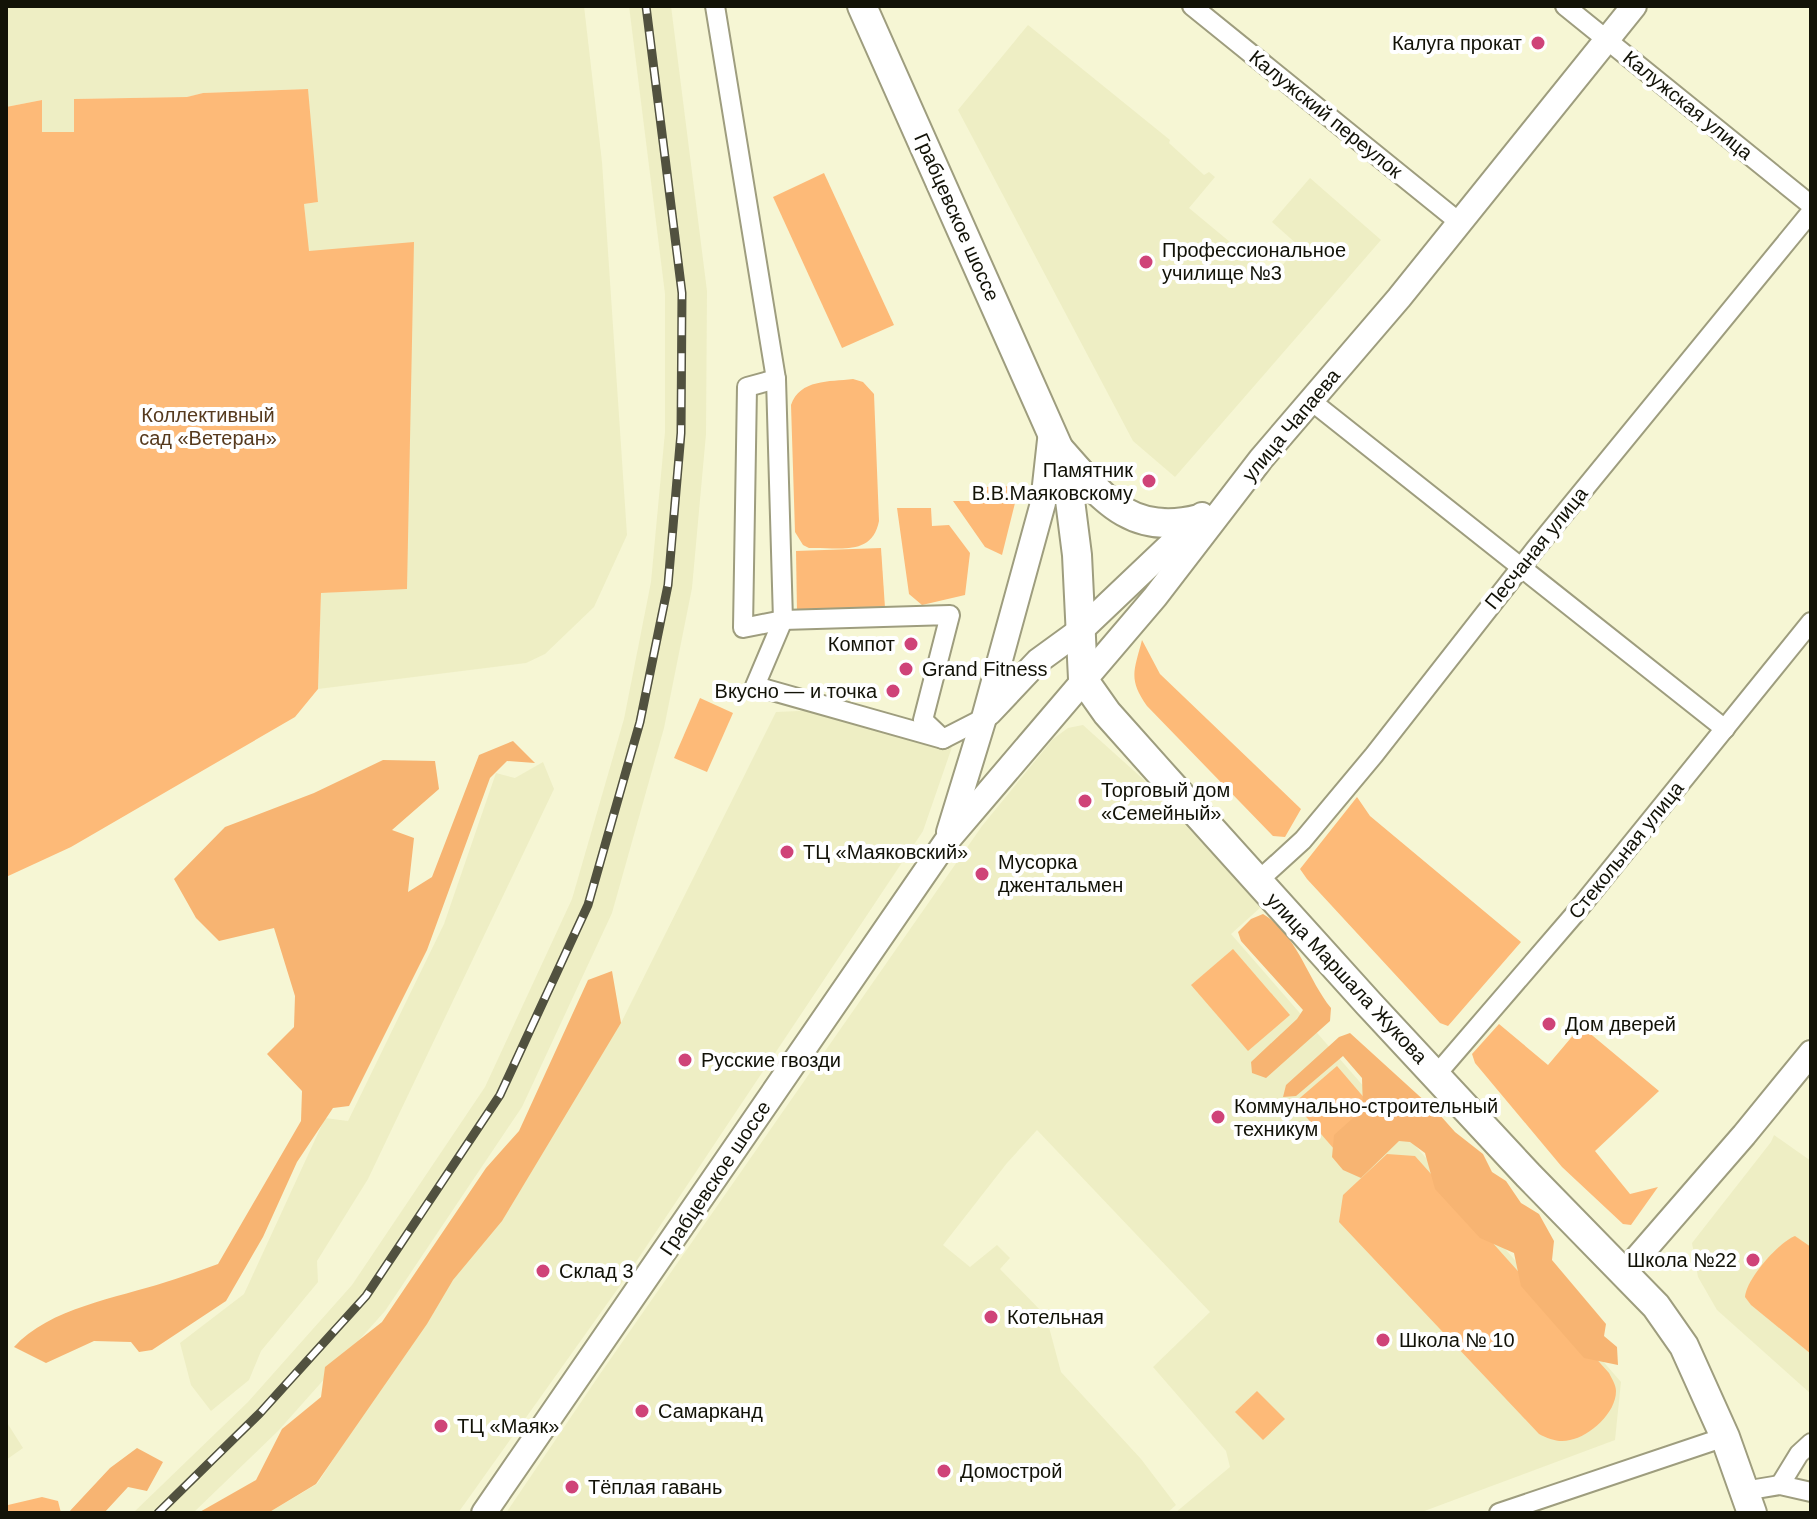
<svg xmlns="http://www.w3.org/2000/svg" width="1817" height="1519" font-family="Helvetica,sans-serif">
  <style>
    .built { fill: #eeeec4 }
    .green { fill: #fdba78 }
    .forest { fill: #f7b472 }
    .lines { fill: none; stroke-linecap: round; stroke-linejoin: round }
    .street-casing { stroke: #9e9d7e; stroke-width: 22 }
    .secondary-casing { stroke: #9e9d7e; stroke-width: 28 }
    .primary-casing { stroke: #9e9d7e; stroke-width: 32 }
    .street { stroke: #fff; stroke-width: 18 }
    .secondary { stroke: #fff; stroke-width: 24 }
    .primary { stroke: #fff; stroke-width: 28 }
    .rail-casing { stroke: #51513f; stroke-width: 9 }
    .rail { stroke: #fff; stroke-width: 6; stroke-dasharray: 18; stroke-linecap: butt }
    .poi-dot { fill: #cf4378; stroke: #fff; stroke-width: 3 }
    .labels { text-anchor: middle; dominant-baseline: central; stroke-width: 8; stroke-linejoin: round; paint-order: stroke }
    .poi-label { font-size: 20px; fill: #121207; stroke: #fff; text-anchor: start }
    .street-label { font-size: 20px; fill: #121207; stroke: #fff }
    .park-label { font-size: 20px; fill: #563a1e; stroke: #fff }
  </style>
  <rect width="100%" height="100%" fill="#f6f6d4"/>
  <g class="built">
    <polygon points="6,6 584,6 602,162 627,535 594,607 545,654 526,663 318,689 321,593 407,588 308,251 304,204 318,202 307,89 203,93 188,97 75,99 75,132 42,133 42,100 6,107"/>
    <polygon points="629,6 671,6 707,291 706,434 692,588 664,728 612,913 522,1107 385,1311 278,1431 193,1513 133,1513 248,1402 352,1285 485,1087 572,899 624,719 651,582 665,432 665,294"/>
    <polygon points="1028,25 1170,140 1169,143 1204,175 1209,172 1215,177 1189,208 1272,277 1299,246 1272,222 1310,178 1381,240 1175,477 1133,441 958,110"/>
    <polygon points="822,710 952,747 923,831 624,1280 458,1513 268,1513 317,1484 621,1023 776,712"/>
    <polygon points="1083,725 1143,779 1261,907 1231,934 1621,1382 1615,1440 1419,1513 1175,1513 1230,1467 1226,1451 1153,1367 1210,1312 1037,1130 1007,1163 943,1245 970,1267 997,1245 1010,1258 1000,1269 1046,1316 1061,1372 1141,1459 1176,1505 1167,1513 506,1513 600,1374 982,826 1053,739 1068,728"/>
    <polygon points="543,762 554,789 368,1179 317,1261 318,1282 261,1351 249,1380 211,1411 191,1385 180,1343 244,1294 325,1118 348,1121 444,924 496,773 515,778"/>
    <polygon points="1774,1135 1811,1161 1811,1394 1717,1310 1698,1277 1692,1243 1771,1142"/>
    <polygon points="6,1421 23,1448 6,1460"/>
  </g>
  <g class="green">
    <polygon points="308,89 318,202 304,204 309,251 414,242 407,589 321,593 318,689 295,717 71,847 6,877 6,107 42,100 42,132 74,132 74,99 187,97 203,93"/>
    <polygon points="824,173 894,325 842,348 773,197"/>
    <path d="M853,379L863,382L874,394L879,521C872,557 838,547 809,548L803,545L795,532L791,405C800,379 829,382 853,379Z"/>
    <polygon points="1012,486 1015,503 1002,555 985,547 953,501 981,501 985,487"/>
    <polygon points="897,508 931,508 932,526 949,525 970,553 965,595 922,605 909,594"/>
    <polygon points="881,548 885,608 797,612 796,551"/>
    <path d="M1142,640L1160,674L1301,809L1285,837L1273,836L1147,706C1128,679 1134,671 1142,640Z"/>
    <polygon points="700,698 733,713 707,772 674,758"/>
    <polygon points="1357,797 1370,816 1521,942 1448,1026 1440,1023 1307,879 1300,869"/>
    <polygon points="1233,949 1290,1015 1248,1051 1191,985"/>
    <polygon points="1499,1024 1548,1065 1581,1026 1659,1091 1595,1151 1630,1194 1658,1187 1631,1225 1623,1224 1562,1167 1475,1063 1472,1054"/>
    <polygon points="1337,1066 1384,1121 1341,1157 1294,1103"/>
    <path d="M1387,1154L1415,1156L1609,1373C1612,1379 1616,1385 1616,1391C1616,1413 1590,1436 1570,1440C1559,1443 1549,1439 1539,1434L1339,1222L1343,1195Z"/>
    <path d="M1795,1236L1811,1247V1354L1751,1305L1745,1297C1746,1279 1779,1242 1795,1236Z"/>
    <polygon points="1257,1391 1285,1419 1263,1440 1235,1412"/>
    <polygon points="42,1497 58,1501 61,1513 6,1513 8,1505"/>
  </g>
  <g class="forest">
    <path d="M513,741L535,763L507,761L490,778L427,950L349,1106L333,1108L297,1162L263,1237L226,1301L152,1350L139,1352L131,1342L94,1341L46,1363L14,1347C49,1308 117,1298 166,1282C183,1277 201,1270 218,1264L301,1121L302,1091L267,1054L294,1027L295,996L274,928L219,941L196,918L174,879L225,827L314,793L383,760L435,761L439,789L392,830L414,838L408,892L432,877L479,755Z"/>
    <path d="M1263,914C1297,934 1307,978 1331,1008L1330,1021L1266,1078L1252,1073L1251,1062L1297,1019L1303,1010L1241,941L1238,932L1251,919Z"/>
    <polygon points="612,971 621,1023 502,1221 453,1280 427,1324 316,1484 268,1513 198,1513 256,1480 282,1429 321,1397 325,1367 382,1322 486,1168 519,1131 588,980"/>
    <polygon points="1350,1033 1439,1114 1455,1132 1483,1154 1492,1172 1506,1181 1521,1203 1539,1214 1554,1241 1552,1260 1606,1324 1604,1336 1617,1347 1618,1365 1584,1358 1521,1286 1514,1253 1480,1238 1435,1189 1425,1153 1410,1142 1399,1141 1361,1178 1343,1170 1332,1157 1334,1135 1363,1109 1362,1078 1343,1056 1296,1096 1283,1097 1286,1085 1339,1037"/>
    <polygon points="137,1448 163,1462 147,1491 128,1487 104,1513 68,1513 110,1468"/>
  </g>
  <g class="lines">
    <defs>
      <g id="street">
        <polyline points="715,6 776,379 783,620 755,686 943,739"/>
        <polyline points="1192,6 1459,222"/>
        <polyline points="1565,6 1811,205"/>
        <polyline points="776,379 747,387 743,628 783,620 950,615 923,720 943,739 984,718"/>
        <polyline points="1310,400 1725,729"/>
        <polyline points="1258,881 1303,840 1374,755 1536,548 1811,212"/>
        <polyline points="1436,1075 1573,916 1811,622"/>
        <polyline points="1780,1485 1799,1454 1811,1443"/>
        <polyline points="1744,1491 1780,1485 1811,1492"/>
        <polyline points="1499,1513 1725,1437"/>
      </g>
      <g id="secondary">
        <polyline points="989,713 1038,661 1082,629 1202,515"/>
        <polyline points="949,832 984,718 1043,503 1051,431"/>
        <polyline points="1625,1272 1744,1135 1811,1053"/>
        <polyline points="484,1513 946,842 1155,597 1261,459 1399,298 1634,6"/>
      </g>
      <g id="primary">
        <polyline points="862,6 1058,447 1070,500 1077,555 1083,679 1107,713 1165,778 1369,1004 1528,1175 1656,1306 1684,1346 1725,1437 1752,1513"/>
        <path d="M1060,450C1102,497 1130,537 1199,519"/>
      </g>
    </defs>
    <use href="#street" class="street-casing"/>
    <use href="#secondary" class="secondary-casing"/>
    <use href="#primary" class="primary-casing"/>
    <use href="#street" class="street"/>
    <use href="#secondary" class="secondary"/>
    <use href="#primary" class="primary"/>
    <defs>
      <polyline id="rail" points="158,1513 260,1413 366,1296 500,1095 588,905 640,722 668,585 681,433 682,293 646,6"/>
    </defs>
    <use href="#rail" class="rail-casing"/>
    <use href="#rail" class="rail"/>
  </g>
  <g class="poi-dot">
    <circle cx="1538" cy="43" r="8"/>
    <circle cx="1146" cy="262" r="8"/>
    <circle cx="1149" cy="481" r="8"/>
    <circle cx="911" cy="644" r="8"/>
    <circle cx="906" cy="669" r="8"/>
    <circle cx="893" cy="691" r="8"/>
    <circle cx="1085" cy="801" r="8"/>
    <circle cx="787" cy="852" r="8"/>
    <circle cx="982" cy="874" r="8"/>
    <circle cx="1549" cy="1024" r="8"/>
    <circle cx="685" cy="1060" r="8"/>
    <circle cx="1218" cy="1117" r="8"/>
    <circle cx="1753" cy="1260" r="8"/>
    <circle cx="543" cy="1271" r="8"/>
    <circle cx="991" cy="1317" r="8"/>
    <circle cx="1383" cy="1340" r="8"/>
    <circle cx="642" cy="1411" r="8"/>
    <circle cx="441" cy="1426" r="8"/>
    <circle cx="944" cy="1471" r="8"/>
    <circle cx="572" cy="1487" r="8"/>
  </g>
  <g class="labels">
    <g class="poi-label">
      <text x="1522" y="43" text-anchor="end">Калуга прокат</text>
      <text x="1162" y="250">Профессиональное<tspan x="1162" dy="23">училище №3</tspan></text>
      <text x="1133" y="470" text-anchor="end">Памятник<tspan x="1133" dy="23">В.В.Маяковскому</tspan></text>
      <text x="895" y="644" text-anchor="end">Компот</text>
      <text x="922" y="669">Grand Fitness</text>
      <text x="877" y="691" text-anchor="end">Вкусно — и точка</text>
      <text x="1101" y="790">Торговый дом<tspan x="1101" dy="23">«Семейный»</tspan></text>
      <text x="803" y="852">ТЦ «Маяковский»</text>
      <text x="998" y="862">Мусорка<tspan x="998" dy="23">джентальмен</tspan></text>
      <text x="1565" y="1024">Дом дверей</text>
      <text x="701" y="1060">Русские гвозди</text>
      <text x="1234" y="1106">Коммунально-строительный<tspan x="1234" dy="23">техникум</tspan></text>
      <text x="1737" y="1260" text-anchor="end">Школа №22</text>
      <text x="559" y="1271">Склад 3</text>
      <text x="1007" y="1317">Котельная</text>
      <text x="1399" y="1340">Школа № 10</text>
      <text x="658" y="1411">Самарканд</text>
      <text x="457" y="1426">ТЦ «Маяк»</text>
      <text x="960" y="1471">Домострой</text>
      <text x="588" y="1487">Тёплая гавань</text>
    </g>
    <g class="street-label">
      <text transform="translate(1688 105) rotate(39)">Калужская улица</text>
      <text transform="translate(1326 114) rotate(39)">Калужский переулок</text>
      <text transform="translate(957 217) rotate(66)">Грабцевское шоссе</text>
      <text transform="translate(1291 425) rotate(-50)">улица Чапаева</text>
      <text transform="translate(1536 548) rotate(-51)">Песчаная улица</text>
      <text transform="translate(1626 850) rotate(-51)">Стекольная улица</text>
      <text transform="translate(1347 978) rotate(47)">улица Маршала Жукова</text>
      <text transform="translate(715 1178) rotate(-56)">Грабцевское шоссе</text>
    </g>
    <g class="park-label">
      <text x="208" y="415">Коллективный<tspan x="208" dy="23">сад «Ветеран»</tspan></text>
    </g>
  </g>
  <rect width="1817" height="1519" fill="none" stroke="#121207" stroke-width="16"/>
</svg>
